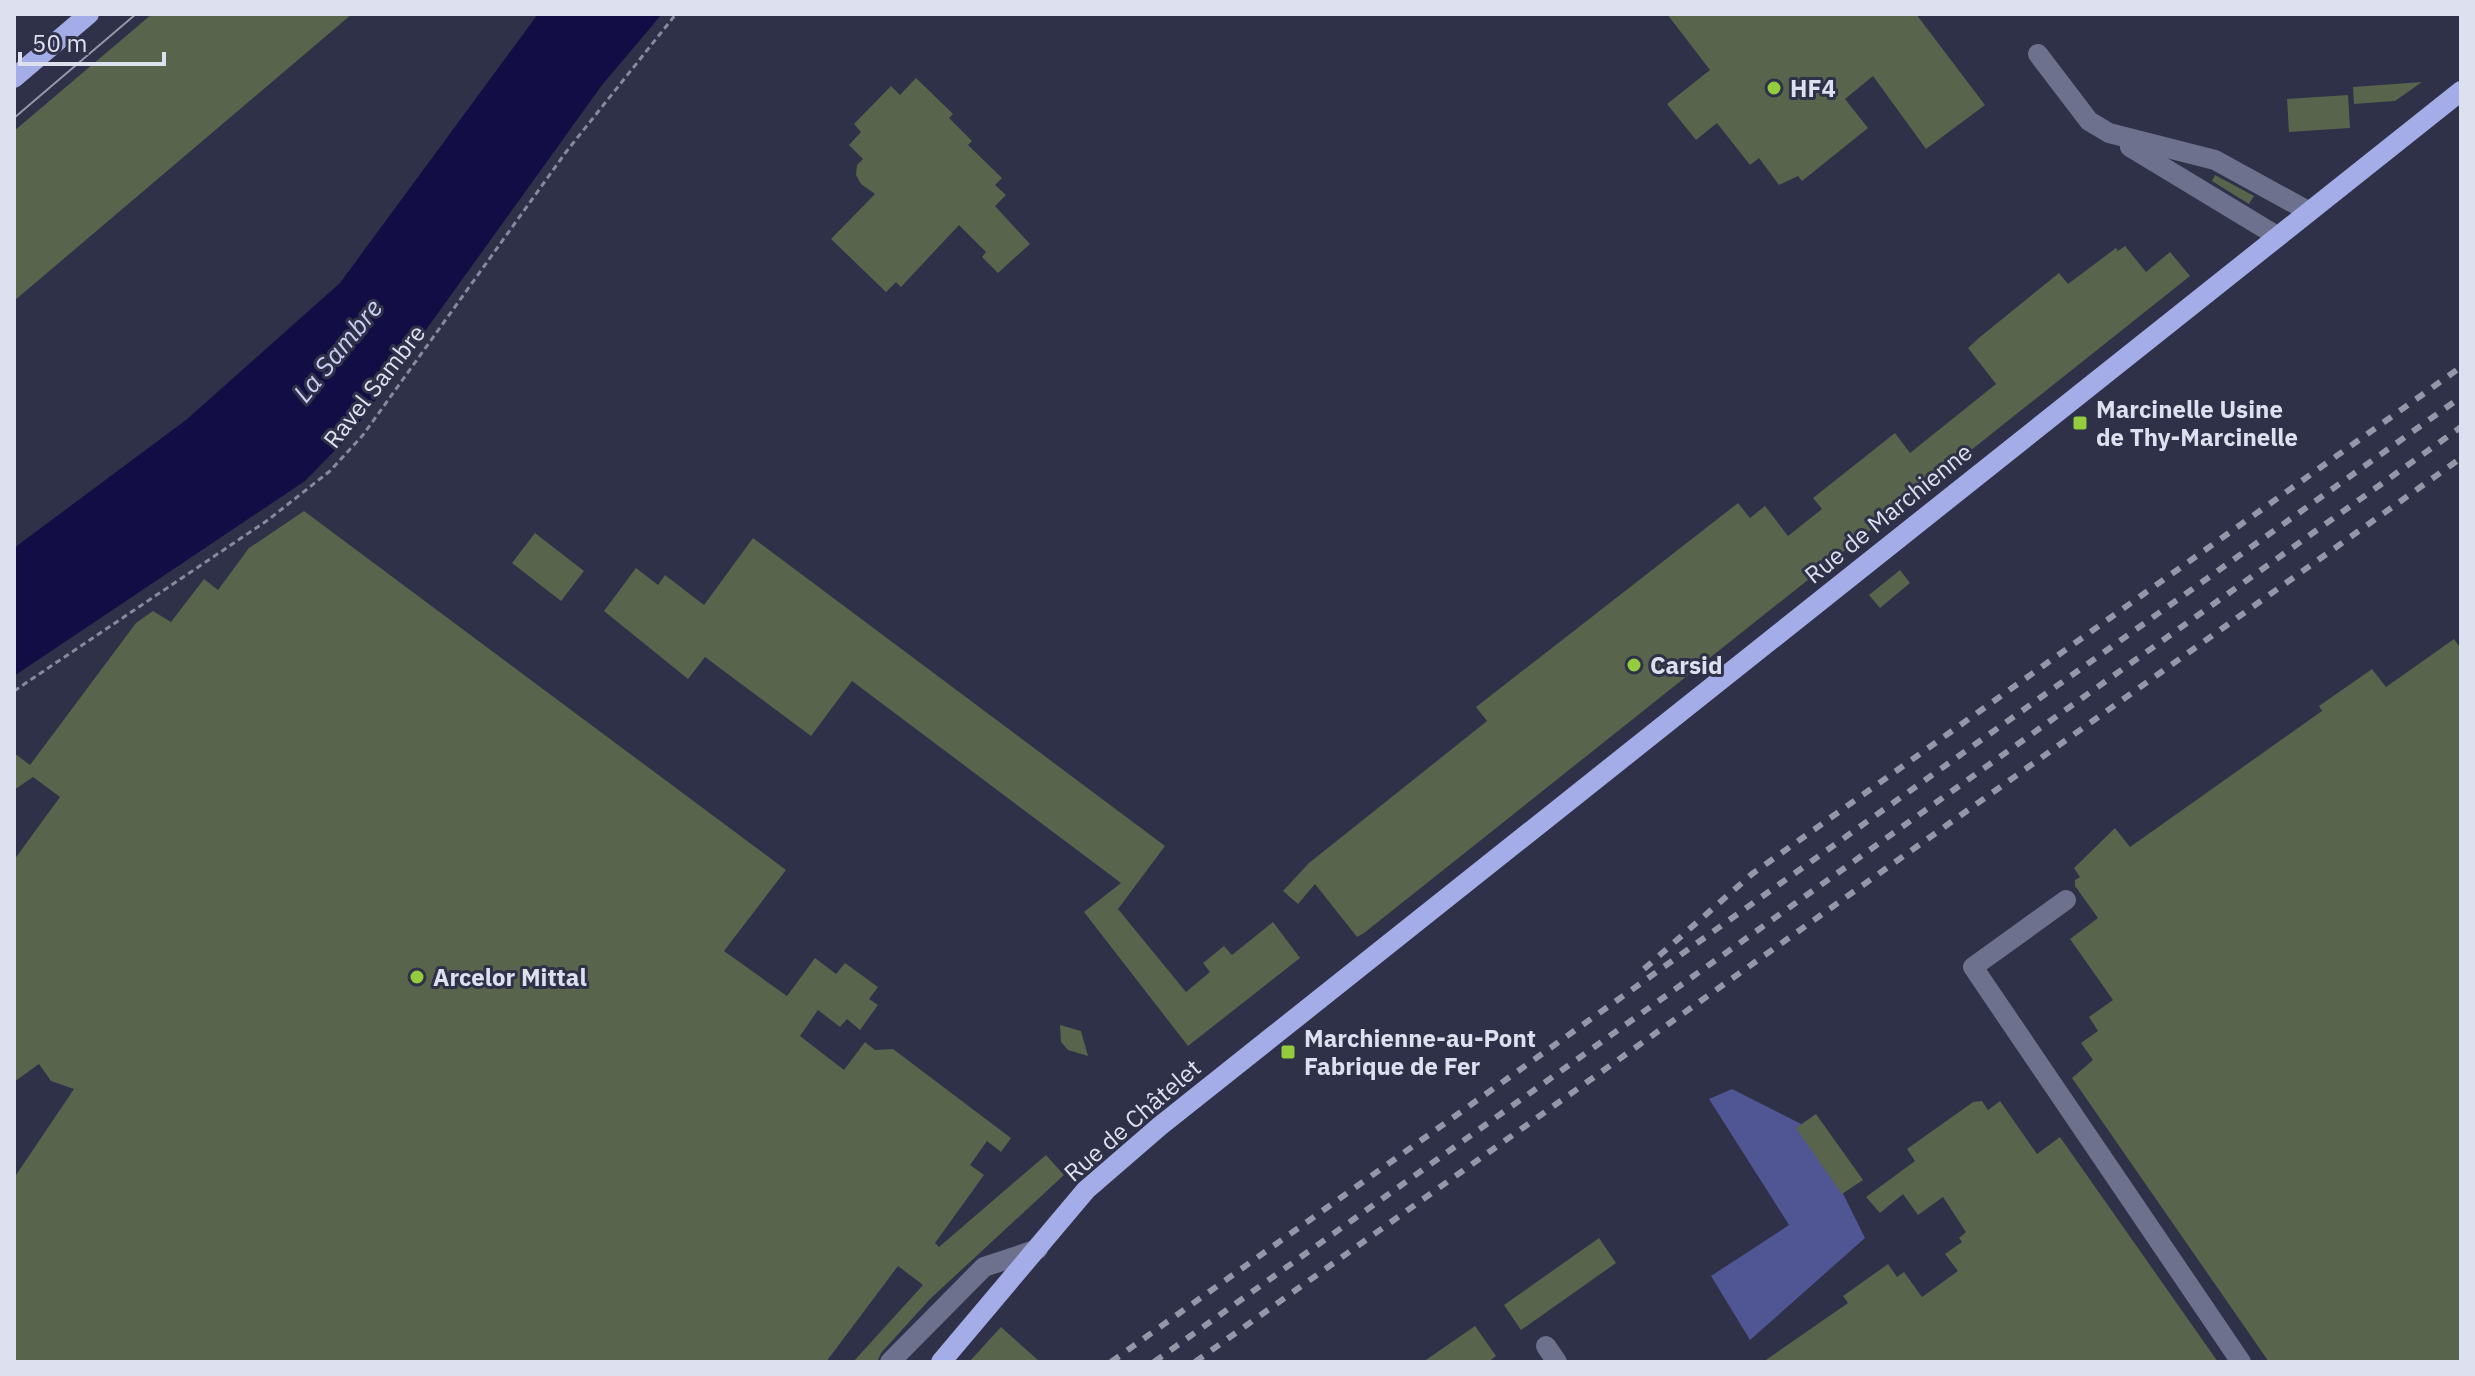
<svg xmlns="http://www.w3.org/2000/svg" width="2475" height="1376" font-family="'IBM Plex Sans',sans-serif">
  <style>
    .forest { fill: #505593 }
    .water { fill: #130d45 }
    .building { fill: #58644c }
    .lines { fill: none; stroke-linecap: round; stroke-linejoin: round }
    .path { stroke: #878a9c; stroke-width: 3; stroke-dasharray: 6 4; stroke-linecap: butt }
    .minor { stroke: #6d718d; stroke-width: 20 }
    .major { stroke: #a5ade8; stroke-width: 20 }
    .tram { stroke: #9497a8; stroke-width: 2 }
    .rail { stroke: #9497a8; stroke-width: 6; stroke-dasharray: 10 10; stroke-linecap: butt }
    .poi-dot { fill: #93cc3d; stroke: #2e3147; stroke-width: 3 }
    .labels { text-anchor: middle; dominant-baseline: central; stroke-width: 6; stroke-linejoin: round; paint-order: stroke }
    .poi-label { font-size: 24px; font-weight: bold; fill: #dde0ee; stroke: #2e3147; text-anchor: start }
    .street-label { font-size: 24px; fill: #dde0ee; stroke: #2e3147 }
    .water-label { font-size: 26px; font-style: italic; fill: #c8cef3; stroke: #2e3147 }
  </style>
  <rect width="100%" height="100%" fill="#2e3147"/>
  <polygon class="forest" points="1732,1089 1811,1129 1865,1238 1750,1340 1711,1276 1789,1225 1709,1099"/>
  <polygon class="water" points="538,14 662,14 602,85 351,434 305,481 14,676 14,548 186,420 340,283"/>
  <g class="building">
    <polygon points="152,14 352,14 14,301 14,131"/>
    <polygon points="1667,14 1916,14 1985,105 1926,149 1873,76 1845,99 1868,128 1802,181 1798,176 1779,185 1759,158 1750,165 1717,123 1696,140 1667,104 1710,70"/>
    <polygon points="916,78 953,114 949,118 972,141 968,145 1002,178 995,185 1006,195 995,206 1030,244 998,273 982,257 986,252 959,225 901,287 896,282 886,292 831,239 875,194 861,184 856,175 857,165 863,159 849,145 861,132 854,124 891,86 900,95"/>
    <polygon points="2422,82 2395,101 2354,104 2353,87"/>
    <polygon points="2348,95 2350,128 2289,132 2287,99"/>
    <polygon points="2215,175 2254,196 2249,204 2212,181"/>
    <polygon points="2125,246 2146,272 2170,252 2190,276 1364,933 1357,937 1315,884 1298,904 1283,891 1309,863 1487,721 1476,707 1738,503 1750,518 1765,506 1788,536 1822,509 1813,498 1895,433 1910,453 1996,384 1968,348 1980,337 2059,273 2068,284 2116,248 2118,251"/>
    <polygon points="304,511 786,870 724,951 787,996 815,958 836,974 845,963 878,987 869,999 878,1005 860,1030 847,1019 840,1027 818,1010 800,1036 844,1070 865,1042 875,1050 893,1049 1011,1138 1001,1152 987,1141 970,1165 984,1175 935,1243 939,1247 1046,1155 1064,1175 930,1299 881,1353 877,1362 853,1362 923,1285 898,1266 826,1362 14,1362 14,1178 74,1089 51,1081 39,1064 14,1082 14,860 60,797 33,777 14,790 14,753 30,765 136,623 153,611 171,622 204,579 218,590 249,548"/>
    <polygon points="535,533 584,571 561,601 512,563"/>
    <polygon points="753,538 1165,846 1118,909 1186,992 1210,972 1203,963 1224,946 1232,955 1273,922 1300,958 1188,1046 1084,912 1121,883 852,681 811,736 705,657 688,679 604,611 636,568 658,585 665,575 704,605"/>
    <polygon points="1900,570 1910,583 1880,608 1869,595"/>
    <polygon points="2454,639 2461,649 2461,1362 2269,1362 2072,1078 2093,1060 2081,1043 2098,1031 2089,1017 2113,1000 2070,939 2098,918 2075,886 2075,880 2080,877 2074,868 2115,828 2130,847 2322,711 2319,706 2372,669 2386,687"/>
    <polygon points="1060,1025 1081,1031 1088,1056 1068,1050 1061,1042"/>
    <polygon points="1982,1101 1988,1110 2000,1101 2037,1154 2060,1137 2218,1362 1763,1362 1848,1303 1843,1296 1888,1264 1897,1277 1904,1272 1922,1297 1958,1271 1945,1254 1962,1242 1959,1238 1966,1232 1943,1197 1918,1215 1903,1194 1880,1213 1866,1197 1915,1161 1907,1149 1973,1102"/>
    <polygon points="1816,1114 1863,1180 1842,1194 1796,1128"/>
    <polygon points="1599,1238 1616,1263 1521,1330 1504,1305"/>
    <polygon points="1475,1326 1496,1356 1488,1362 1423,1362"/>
    <polygon points="1001,1327 1040,1362 969,1362"/>
  </g>
  <g class="lines">
    <polyline class="path" points="14,691 268,520 330,471 363,435 566,152 676,14"/>
    <g class="minor">
      <polyline points="2038,54 2089,121 2109,133 2215,160 2308,211"/>
      <polyline points="2130,147 2277,236"/>
      <polyline points="2066,900 1973,967 2241,1362"/>
      <polyline points="1546,1346 1557,1362"/>
      <polyline points="890,1362 984,1267 1038,1249"/>
    </g>
    <g class="major">
      <polyline points="14,78 89,14"/>
      <polyline points="941,1362 1086,1190 1160,1126 2461,91"/>
    </g>
    <polyline class="tram" points="14,118 136,14"/>
    <g class="rail">
      <polyline points="1644,969 1752,874 2461,367"/>
      <polyline points="1111,1362 2461,397"/>
      <polyline points="1154,1362 2461,427"/>
      <polyline points="1195,1362 2461,458"/>
    </g>
  </g>
  <g class="poi-dot">
    <circle cx="1774" cy="88" r="8"/>
    <rect x="2072" y="415" width="16" height="16" rx="4"/>
    <circle cx="1634" cy="665" r="8"/>
    <circle cx="417" cy="977" r="8"/>
    <rect x="1280" y="1044" width="16" height="16" rx="4"/>
  </g>
  <g class="labels">
    <g class="poi-label">
      <text x="1790" y="88">HF4</text>
      <text x="2096" y="409">Marcinelle Usine<tspan x="2096" dy="28">de Thy-Marcinelle</tspan></text>
      <text x="1650" y="665">Carsid</text>
      <text x="433" y="977">Arcelor Mittal</text>
      <text x="1304" y="1038">Marchienne-au-Pont<tspan x="1304" dy="28">Fabrique de Fer</tspan></text>
    </g>
    <g class="street-label">
      <text transform="translate(374 386) rotate(-52)">Ravel Sambre</text>
      <text transform="translate(1888 513) rotate(-39)">Rue de Marchienne</text>
      <text transform="translate(1132 1120) rotate(-41)">Rue de Châtelet</text>
    </g>
    <g class="water-label">
      <text transform="translate(337 350) rotate(-51)">La Sambre</text>
    </g>
  </g>
  <rect width="2475" height="1376" fill="none" stroke="#dde0ee" stroke-width="32"/>
  <path d="M20 52v12h144v-12" fill="none" stroke="#dde0ee" stroke-width="4"/>
  <text x="32" y="52" font-size="24" fill="#dde0ee" stroke="#2e3147" stroke-width="6" paint-order="stroke">50 m</text>
</svg>
